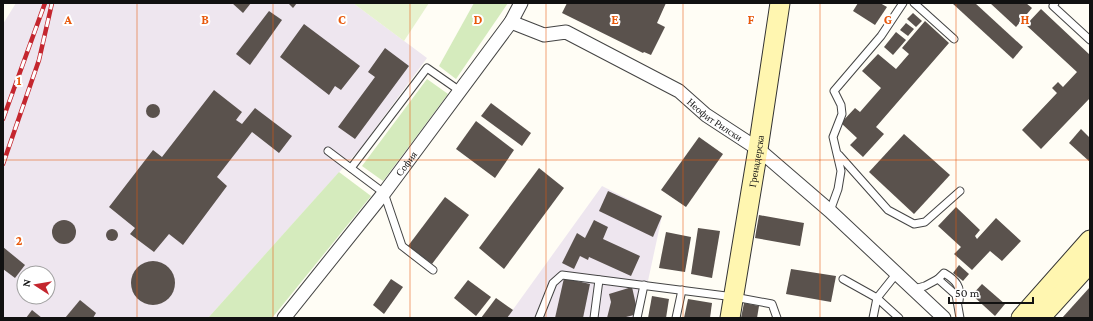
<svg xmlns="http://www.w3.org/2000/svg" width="1093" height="321" font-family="'Crimson Pro',serif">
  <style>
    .industrial { fill: #eee6ef; fill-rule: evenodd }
    .green { fill: #d5ebbd }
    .pitch { fill: #e6f2cf }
    .building { fill: #5a524d }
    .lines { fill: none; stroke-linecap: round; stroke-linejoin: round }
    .lane-casing { stroke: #444; stroke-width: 9 }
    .street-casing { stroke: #444; stroke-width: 15 }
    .secondary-casing { stroke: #333; stroke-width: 21 }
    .lane { stroke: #fff; stroke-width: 7 }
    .street { stroke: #fff; stroke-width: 13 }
    .secondary { stroke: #fff6b0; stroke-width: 19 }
    .rail-casing { stroke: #c4262e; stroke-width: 4.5 }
    .rail { stroke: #fff; stroke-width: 3; stroke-dasharray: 9; stroke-linecap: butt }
    .grid { fill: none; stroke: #e8590c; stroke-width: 1; stroke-opacity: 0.55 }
    .labels { text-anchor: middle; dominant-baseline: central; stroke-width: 4; stroke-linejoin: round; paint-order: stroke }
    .street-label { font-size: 10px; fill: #111; stroke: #fff }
    .grid-label { font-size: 13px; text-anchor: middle; font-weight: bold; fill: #e8590c; stroke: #fff; stroke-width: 4; stroke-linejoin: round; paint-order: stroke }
  </style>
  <rect width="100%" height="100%" fill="#fffdf5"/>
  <g class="industrial">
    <path d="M16,3H353L427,58L360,149L208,318H3V24ZM24,273H48V297H24Z"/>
    <polygon points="602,186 662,216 640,318 507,318"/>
  </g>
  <g class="green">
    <polygon points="474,3 508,3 456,79 439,66"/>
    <polygon points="427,79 448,94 383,181 362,166"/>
    <polygon points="339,172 371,196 272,318 208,318"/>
  </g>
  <polygon class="pitch" points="353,3 429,3 404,41"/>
  <g class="building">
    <polygon points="232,3 251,3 243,13"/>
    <polygon points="288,3 297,3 293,8"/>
    <polygon points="567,3 666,3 657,23 665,27 651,55 644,52 643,53 562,13"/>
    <polygon points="858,3 880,3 887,7 875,25 853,11"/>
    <polygon points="952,3 975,3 1023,47 1013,59"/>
    <polygon points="990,3 1026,3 1032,8 1016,27"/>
    <polygon points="1041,9 1090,55 1090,98 1041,149 1022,130 1057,93 1052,88 1058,82 1063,87 1077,72 1026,25"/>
    <polygon points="269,11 282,20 250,65 236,54"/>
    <polygon points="913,13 922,21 916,27 907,19"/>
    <polygon points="925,21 949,43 876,127 884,134 863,157 850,145 857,138 841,123 855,108 860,112 881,88 862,71 878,54 896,69 909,54 902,48"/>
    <polygon points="906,23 914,29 908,36 900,30"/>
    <polygon points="304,24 360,66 341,90 335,86 329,95 280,57"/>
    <polygon points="896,32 906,40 893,55 884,47"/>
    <polygon points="385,48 409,66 355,139 338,127 375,77 368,72"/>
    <polygon points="214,90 242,112 236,120 242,124 255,108 292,136 279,153 252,132 217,177 227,186 183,245 169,234 154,252 130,234 135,228 109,207 153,150 162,157"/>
    <polygon points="491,103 531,133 522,146 481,116"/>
    <circle cx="153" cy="111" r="7"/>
    <polygon points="476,121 514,150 495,178 456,149"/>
    <polygon points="1081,129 1090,138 1090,162 1069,143"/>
    <polygon points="904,134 950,175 914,214 869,172"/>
    <polygon points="699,137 723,154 686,207 661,190"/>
    <polygon points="539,168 564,188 504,269 479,248"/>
    <polygon points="608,191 662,216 653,237 599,211"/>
    <polygon points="445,197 469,215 432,264 408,246"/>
    <polygon points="956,207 980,230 975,236 977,239 996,218 1021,241 1002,261 990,251 972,270 954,254 961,247 938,226"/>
    <polygon points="759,215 804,223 800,246 755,238"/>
    <polygon points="594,220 608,227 603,239 640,256 631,276 589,257 588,260 580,256 574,269 562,263 577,233 585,238"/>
    <circle cx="64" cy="232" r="12"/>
    <polygon points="698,228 720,231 712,278 691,274"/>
    <circle cx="112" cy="235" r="6"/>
    <polygon points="666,232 691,237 685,272 659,268"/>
    <polygon points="3,247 25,265 15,278 3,269"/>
    <circle cx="153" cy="283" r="22"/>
    <polygon points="959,265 969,274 963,281 953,273"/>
    <polygon points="791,269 836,276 831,302 786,294"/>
    <polygon points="564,278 590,284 583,318 555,318"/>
    <polygon points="391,279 403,287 384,314 373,305"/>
    <polygon points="468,280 491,297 476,316 454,298"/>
    <polygon points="982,284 1005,304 995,316 972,295"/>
    <polygon points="632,287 638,314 622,318 607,318 611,302 609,294"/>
    <polygon points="1090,287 1090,318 1062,318"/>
    <polygon points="652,296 669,299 666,318 648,318"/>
    <polygon points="496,298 513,310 507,318 481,318"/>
    <polygon points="688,299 712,303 710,318 684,318"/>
    <polygon points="80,300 96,313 93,318 65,318"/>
    <polygon points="744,303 759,306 757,318 741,318"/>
    <polygon points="32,310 42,318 26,318"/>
  </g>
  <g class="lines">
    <defs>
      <g id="lane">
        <polyline points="914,3 954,39"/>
        <polyline points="1055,3 1053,6 1090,40"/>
        <polyline points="328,151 384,193 402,246 433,270"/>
        <polyline points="839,155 888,210 914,224 925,222 960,191"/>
        <polyline points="351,168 427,68 460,91"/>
        <polyline points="830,211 838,189 841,171 833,137 842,114 841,105 834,91 881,36 903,3"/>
        <polyline points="843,279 877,298 899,318"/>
        <path d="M938,279L944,273C956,280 962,287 959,301"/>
        <polyline points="914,289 925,286 938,279 956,295 960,318"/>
        <polyline points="539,318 553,283 562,275 734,297 772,304 777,318"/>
        <polyline points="594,318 599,280"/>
        <polyline points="637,318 644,285"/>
        <polyline points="676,318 682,290"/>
        <polyline points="873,318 877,298 897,273"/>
      </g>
      <g id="street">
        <path id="s1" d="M511,22L544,35L566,32L679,91L706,115L758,149L830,211L944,318"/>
        <path id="s2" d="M284,318L384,193L511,22L521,3"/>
      </g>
      <g id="secondary">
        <path id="s3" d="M730,318L758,149L780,3"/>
        <polyline points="1021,318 1090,240"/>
        <polyline points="1040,318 1090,263"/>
      </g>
    </defs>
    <use href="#lane" class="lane-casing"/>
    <use href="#street" class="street-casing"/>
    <use href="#secondary" class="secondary-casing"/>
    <use href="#lane" class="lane"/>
    <use href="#street" class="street"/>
    <use href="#secondary" class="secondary"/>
    <defs>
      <g id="rail">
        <polyline points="3,119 45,3"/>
        <polyline points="3,164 39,60 52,3"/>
      </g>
    </defs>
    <use href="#rail" class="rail-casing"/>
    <use href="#rail" class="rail"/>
  </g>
  <path class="grid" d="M137,3V318M273,3V318M410,3V318M546,3V318M683,3V318M820,3V318M956,3V318M3,160H1090"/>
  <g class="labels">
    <g class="street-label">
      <text stroke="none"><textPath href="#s1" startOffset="231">Неофит Рилски</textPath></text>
      <text stroke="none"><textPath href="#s3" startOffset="159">Гренадерска</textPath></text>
      <text stroke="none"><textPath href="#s2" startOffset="197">София</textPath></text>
    </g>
  </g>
  <g class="grid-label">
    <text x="68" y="24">A</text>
    <text x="205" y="24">B</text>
    <text x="342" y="24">C</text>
    <text x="478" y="24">D</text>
    <text x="615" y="24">E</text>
    <text x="751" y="24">F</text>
    <text x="888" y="24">G</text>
    <text x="1025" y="24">H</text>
    <text x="19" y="85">1</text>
    <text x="19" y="245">2</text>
  </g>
  <rect width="1093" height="321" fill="none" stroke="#111111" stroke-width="8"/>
  <g transform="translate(36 285) rotate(282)"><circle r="19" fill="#ffffff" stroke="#a0a0a0"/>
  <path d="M0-3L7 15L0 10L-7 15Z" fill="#c4262e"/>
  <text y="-6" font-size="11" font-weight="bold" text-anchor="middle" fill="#111111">N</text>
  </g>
  <path d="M949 297v6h84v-6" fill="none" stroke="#111111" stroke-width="2"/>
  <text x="955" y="297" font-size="12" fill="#111111" stroke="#ffffff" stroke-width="3" paint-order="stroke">50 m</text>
</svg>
